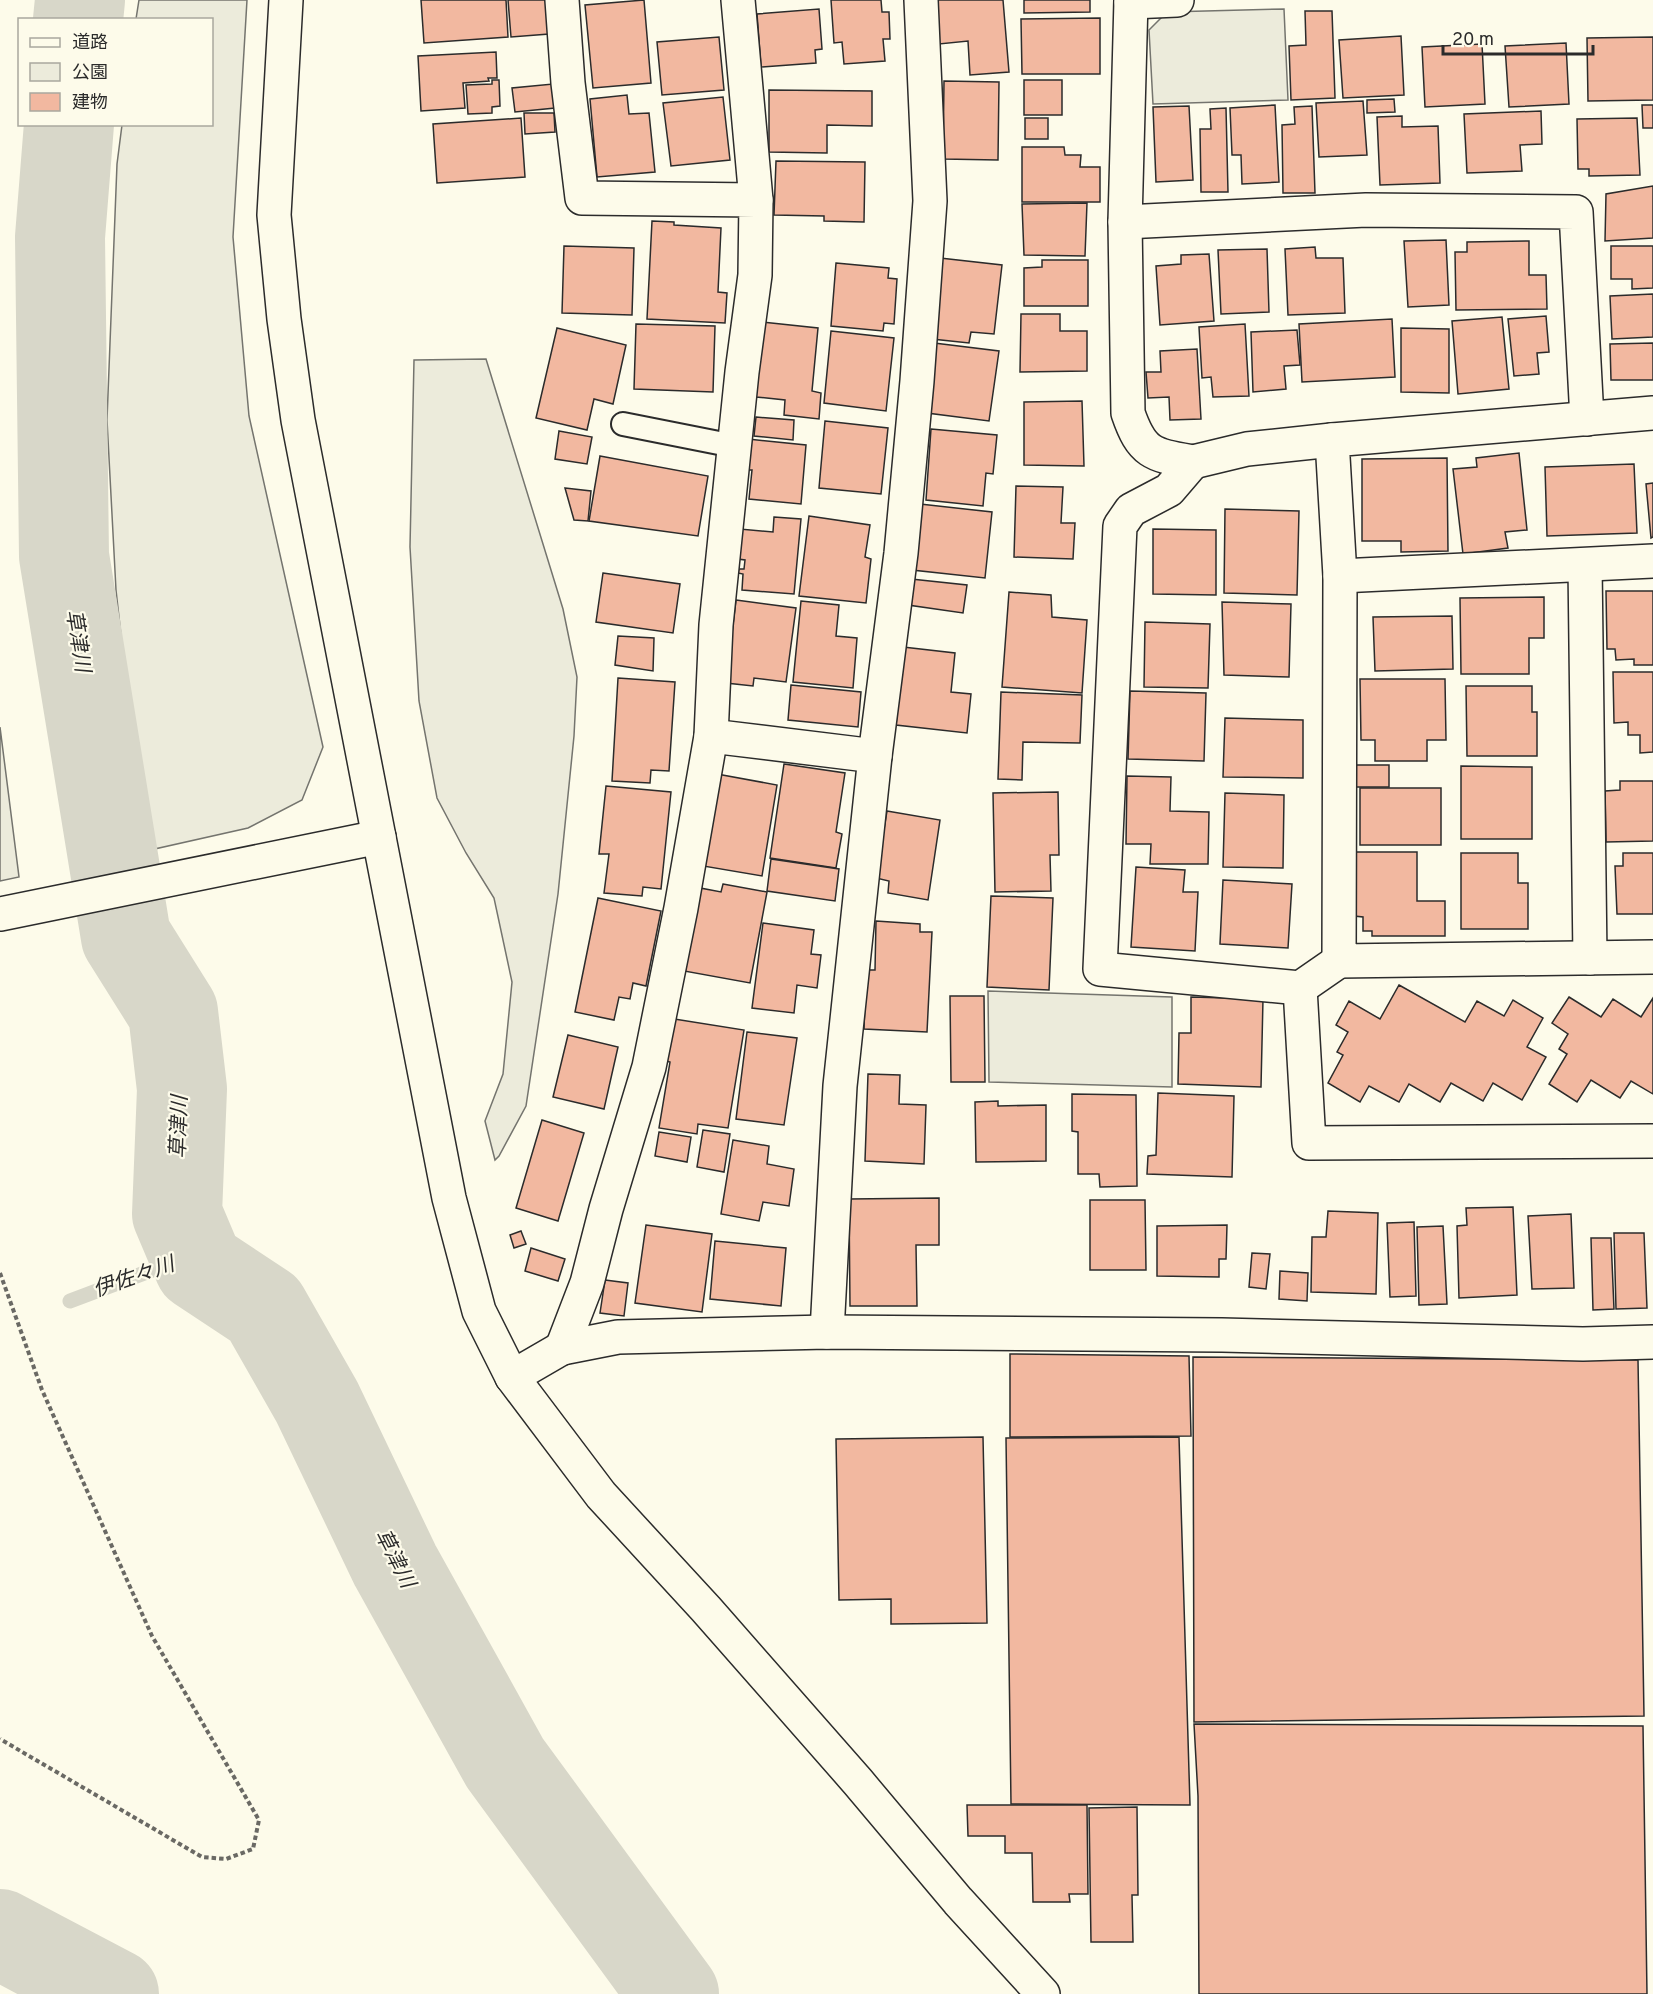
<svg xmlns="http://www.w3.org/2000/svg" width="1653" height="1994" font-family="Overpass,'Noto Sans JP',sans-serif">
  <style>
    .green { fill: #ecebdb; stroke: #74746e; stroke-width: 1.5 }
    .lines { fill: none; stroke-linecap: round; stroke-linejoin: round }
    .stream { stroke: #d8d7c9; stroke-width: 15 }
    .river { stroke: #d8d7c9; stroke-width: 90 }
    .building { fill: #f2b8a0; stroke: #2b2b2b; stroke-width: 1.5 }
    .service-casing { stroke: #2b2b2b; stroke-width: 26 }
    .minor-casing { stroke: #2b2b2b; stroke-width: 36 }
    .tertiary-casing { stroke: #2b2b2b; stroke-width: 36 }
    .path { stroke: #6a6964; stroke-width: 4; stroke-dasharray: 4.5 3; stroke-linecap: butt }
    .service { stroke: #fdfbea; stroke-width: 22 }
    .minor { stroke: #fdfbea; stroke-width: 33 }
    .tertiary { stroke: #fdfbea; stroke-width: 33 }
    .labels { text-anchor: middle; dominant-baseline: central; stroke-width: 4.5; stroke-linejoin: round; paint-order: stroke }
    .water-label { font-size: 21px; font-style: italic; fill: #2b2b2b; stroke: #fdfbea }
  </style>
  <rect width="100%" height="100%" fill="#fdfbea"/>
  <g class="green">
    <polygon points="139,0 247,0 233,237 249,416 323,747 302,800 248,828 150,850 136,771 116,590 107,420 117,164 122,125 212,124 212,20 136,19"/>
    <polygon points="1284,9 1288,100 1153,104 1149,30 1167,12"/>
    <polygon points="486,359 563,609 577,677 574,736 558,894 526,1106 499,1156 495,1160 485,1121 503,1074 512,982 494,898 466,853 437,798 419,701 410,547 414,360"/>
    <polygon points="0,727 19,877 0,881"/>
    <polygon points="988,991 1172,997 1172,1087 989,1082"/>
  </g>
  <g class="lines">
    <polyline class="stream" points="70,1301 179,1260 199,1266"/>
    <g class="river">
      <polyline points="78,20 80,0"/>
      <polyline points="69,124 60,237 64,556 126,937 173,1012 182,1089 177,1214 199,1266 264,1309 317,1402 395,1565 505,1763 674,1994"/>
      <polyline points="0,1934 114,1994"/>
    </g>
  </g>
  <g class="building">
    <polygon points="421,0 506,0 508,37 424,43"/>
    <polygon points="508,0 546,0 549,34 511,37"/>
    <polygon points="644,0 651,83 593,88 585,5"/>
    <polygon points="831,0 881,0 882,12 889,12 890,39 883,39 885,61 844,64 842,42 834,43"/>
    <polygon points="936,0 1003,0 1009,72 970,75 968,41 939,44"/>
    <polygon points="1024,0 1090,0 1090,12 1024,13"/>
    <polygon points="819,9 822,49 815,50 816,63 761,67 757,14"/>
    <polygon points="1305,11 1332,11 1335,98 1291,100 1289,46 1306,45"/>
    <polygon points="1100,18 1100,74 1022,74 1021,19"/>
    <polygon points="1401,36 1404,95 1343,98 1339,40"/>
    <polygon points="719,37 724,90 662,95 657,42"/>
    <polygon points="1653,37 1653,100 1588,101 1587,38"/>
    <polygon points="1566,43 1569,104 1509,107 1505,46"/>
    <polygon points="1482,44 1485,104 1425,107 1422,47"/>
    <polygon points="496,52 497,78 488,78 489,81 463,83 465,108 421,111 418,56"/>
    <polygon points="492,80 499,80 500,106 492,107 492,113 468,114 466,85 492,84"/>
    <rect x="1024" y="80" width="38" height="35"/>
    <polygon points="944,81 999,82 998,160 943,159"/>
    <polygon points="553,84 555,108 515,112 512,88"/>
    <polygon points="769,90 872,91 872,126 827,125 827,153 769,152"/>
    <polygon points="627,95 629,114 649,113 655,172 597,177 590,99"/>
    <polygon points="723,97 730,160 671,166 663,103"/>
    <polygon points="1394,99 1395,112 1367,113 1367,100"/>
    <polygon points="1363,101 1367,155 1319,157 1316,103"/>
    <polygon points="1275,105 1279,182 1242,184 1241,155 1232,155 1230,108"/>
    <polygon points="1642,105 1653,105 1653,128 1643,128"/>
    <polygon points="1189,106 1193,180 1156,182 1153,107"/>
    <polygon points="1312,106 1315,193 1283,193 1282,125 1295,124 1294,107"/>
    <polygon points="1226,108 1228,192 1201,192 1200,129 1211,129 1210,109"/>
    <polygon points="1541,111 1542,144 1520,145 1522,171 1467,173 1464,114"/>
    <polygon points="524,113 554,113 555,132 525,134"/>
    <polygon points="1402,116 1402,127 1438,126 1440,183 1380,185 1377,117"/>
    <polygon points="521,118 525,177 437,183 433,124"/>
    <rect x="1025" y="118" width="23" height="21"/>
    <polygon points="1637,118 1640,175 1589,176 1589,169 1578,169 1577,119"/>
    <polygon points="1022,147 1064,147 1065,155 1081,155 1080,167 1100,167 1100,202 1022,202"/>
    <polygon points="776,161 865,162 864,222 824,221 824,216 774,215"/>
    <polygon points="1653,186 1653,238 1605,241 1606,194"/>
    <polygon points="1087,203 1085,256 1024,255 1022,204"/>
    <polygon points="652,221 674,222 674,225 721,228 718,292 727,293 725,323 647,319"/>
    <polygon points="1446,240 1449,305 1408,307 1404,241"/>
    <polygon points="1529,241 1529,275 1546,275 1547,309 1456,310 1455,252 1467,252 1467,242"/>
    <polygon points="564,246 634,248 632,315 562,313"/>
    <polygon points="1611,246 1653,246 1653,288 1632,289 1632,279 1611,279"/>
    <polygon points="1315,247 1316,258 1343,258 1345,313 1288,315 1285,249"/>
    <polygon points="1267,249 1269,312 1221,314 1218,250"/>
    <polygon points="1209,254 1214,321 1160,325 1156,266 1181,264 1181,255"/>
    <polygon points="940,258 1002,265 994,334 971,332 969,343 932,339"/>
    <polygon points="1042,260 1088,260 1088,306 1024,306 1024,268 1042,267"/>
    <polygon points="836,263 889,268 888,278 897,279 894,324 884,323 883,331 831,326"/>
    <polygon points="1653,294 1653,337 1612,339 1610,296"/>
    <polygon points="1021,314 1060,314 1060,331 1087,331 1087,371 1020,372"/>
    <polygon points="1546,316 1549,352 1537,353 1539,374 1514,376 1508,319"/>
    <polygon points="1502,317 1509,389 1458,394 1452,321"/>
    <polygon points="1392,319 1395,377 1302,382 1299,324"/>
    <polygon points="762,322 818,328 812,391 821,393 819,419 784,415 785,400 756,397"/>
    <polygon points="636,324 715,326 713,392 634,389"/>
    <polygon points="1245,324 1249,396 1213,397 1211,377 1202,378 1199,327"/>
    <polygon points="557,328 626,345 613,404 594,399 587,430 536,418"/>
    <polygon points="1401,328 1449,329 1449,393 1401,392"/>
    <polygon points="1297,330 1300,365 1284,366 1286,389 1253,392 1251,332"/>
    <polygon points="831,331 894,338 886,411 824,403"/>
    <polygon points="934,343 999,351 989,421 927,413"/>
    <polygon points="1653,343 1653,380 1611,380 1610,344"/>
    <polygon points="1197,349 1201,419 1170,420 1169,397 1148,398 1146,372 1161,372 1160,351"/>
    <polygon points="1082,401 1084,466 1024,465 1024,402"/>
    <polygon points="756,417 794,420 793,440 754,436"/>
    <polygon points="825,421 888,428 881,494 819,488"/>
    <polygon points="931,429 997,435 993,474 986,473 983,506 926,500"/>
    <polygon points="559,431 592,437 587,464 555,459"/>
    <polygon points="748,439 806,445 801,504 749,499 752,470 745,470"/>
    <polygon points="1519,453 1527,530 1505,532 1508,548 1463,554 1453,469 1477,467 1476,458"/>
    <polygon points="600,456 708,476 698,536 589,521"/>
    <polygon points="1447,458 1448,551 1401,552 1401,541 1362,541 1362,459"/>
    <polygon points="1634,464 1637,533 1547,536 1545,467"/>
    <polygon points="1653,483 1653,537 1651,538 1646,484"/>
    <polygon points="1016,486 1063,487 1061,523 1075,523 1073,559 1014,557"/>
    <polygon points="565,488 591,491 588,521 574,520"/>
    <polygon points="920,504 992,512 985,578 912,570"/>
    <polygon points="1225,509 1299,511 1297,595 1224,593"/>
    <polygon points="809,516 870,525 865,557 871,559 866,603 799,596"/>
    <polygon points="774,517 801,519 794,594 742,590 743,574 738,573 739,569 744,569 745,560 738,559 740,529 773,532"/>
    <polygon points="1153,529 1216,530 1216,595 1153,594"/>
    <polygon points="603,573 680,584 673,633 596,622"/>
    <polygon points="911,579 967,585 963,613 908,605"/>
    <polygon points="1606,591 1653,591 1653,665 1634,665 1634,659 1616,660 1615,649 1607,649"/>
    <polygon points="1009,592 1051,595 1052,617 1087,620 1082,693 1002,687"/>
    <polygon points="1544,597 1544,638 1529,638 1529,674 1461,674 1460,598"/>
    <polygon points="736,600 796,608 786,682 754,678 753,686 726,683"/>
    <polygon points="801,601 839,605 836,636 857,638 853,688 793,682"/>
    <polygon points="1222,602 1291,604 1289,677 1224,675"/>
    <polygon points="1452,616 1453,669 1375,671 1373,617"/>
    <polygon points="1145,622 1210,624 1208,688 1144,687"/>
    <polygon points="618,636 654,638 653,671 615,665"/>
    <polygon points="903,647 955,653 951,692 971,694 967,733 896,725"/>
    <polygon points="1613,672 1653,672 1653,752 1640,753 1640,735 1628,735 1628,722 1614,723"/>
    <polygon points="618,678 675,682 669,771 651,770 650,783 612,781"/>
    <polygon points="1360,679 1445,679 1446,740 1427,740 1427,761 1375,761 1375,740 1361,740"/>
    <polygon points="791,685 861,692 858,727 788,720"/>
    <polygon points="1466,686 1532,686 1532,712 1537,712 1537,756 1467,756"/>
    <polygon points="1130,691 1206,693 1204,761 1128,759"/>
    <polygon points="1001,692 1082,695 1080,743 1023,742 1022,780 998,779"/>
    <polygon points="1225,718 1303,720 1303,778 1223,777"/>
    <polygon points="784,764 845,773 836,832 842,834 836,868 770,858"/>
    <rect x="1352" y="765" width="37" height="22"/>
    <polygon points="1461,766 1532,767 1532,839 1461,839"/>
    <polygon points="717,774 777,785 762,876 703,866"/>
    <polygon points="1127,776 1171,777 1170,811 1209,812 1208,864 1150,864 1151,844 1126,844"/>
    <polygon points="1620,781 1653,781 1653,841 1606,842 1605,791 1620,790"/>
    <polygon points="606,786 671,792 661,889 643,887 642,896 604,893 609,854 599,854"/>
    <rect x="1360" y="788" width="81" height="57"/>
    <polygon points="1058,792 1059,855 1050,855 1051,891 995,892 993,793"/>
    <polygon points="1225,793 1284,795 1283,868 1223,867"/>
    <polygon points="887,811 940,820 928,900 888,893 889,881 876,878"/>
    <polygon points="1353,852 1417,852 1417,901 1445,901 1445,936 1372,936 1372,931 1363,931 1363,917 1354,916"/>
    <polygon points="1461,853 1518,853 1518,883 1528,883 1528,929 1461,929"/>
    <polygon points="1623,853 1653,853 1653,914 1617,914 1615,866 1623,866"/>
    <polygon points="771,859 839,869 835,901 767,891"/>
    <polygon points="1136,867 1185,870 1183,892 1198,892 1195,951 1131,947"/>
    <polygon points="1223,880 1292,884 1288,948 1220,944"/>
    <polygon points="723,884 767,892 750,983 684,971 700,888 721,892"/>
    <polygon points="991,896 1053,898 1049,990 987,987"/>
    <polygon points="598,898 661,911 646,986 633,983 630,999 619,997 614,1020 575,1012"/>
    <polygon points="876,921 920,924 920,932 932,932 927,1032 864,1029 866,970 875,970"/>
    <polygon points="763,923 814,930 811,954 821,955 817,988 797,985 794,1013 752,1008"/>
    <polygon points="1399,985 1465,1022 1477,1001 1504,1016 1513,1000 1543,1018 1527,1047 1546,1057 1522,1100 1493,1083 1483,1101 1451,1083 1440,1102 1409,1084 1399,1102 1369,1086 1360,1102 1328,1083 1343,1055 1337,1052 1348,1032 1336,1025 1349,1001 1380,1019"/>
    <polygon points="950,996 984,996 985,1082 951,1082"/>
    <polygon points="1191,997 1263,999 1261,1087 1178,1084 1179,1033 1191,1033"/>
    <polygon points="1569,997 1601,1017 1613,999 1641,1017 1653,998 1653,1094 1631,1081 1620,1098 1591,1080 1577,1102 1549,1084 1567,1054 1559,1049 1568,1034 1552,1023"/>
    <polygon points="668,1018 744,1030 728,1128 698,1124 697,1134 659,1128 670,1062 662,1060"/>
    <polygon points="747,1032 797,1038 784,1125 736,1119"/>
    <polygon points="568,1035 618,1047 604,1109 553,1097"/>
    <polygon points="868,1074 900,1075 899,1104 926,1105 924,1164 865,1161"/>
    <polygon points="1158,1093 1234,1096 1232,1177 1147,1174 1148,1156 1156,1155"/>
    <polygon points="1072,1094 1136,1095 1137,1186 1100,1187 1099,1174 1078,1174 1078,1132 1072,1131"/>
    <polygon points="998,1101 998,1106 1046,1105 1046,1161 976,1162 975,1102"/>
    <polygon points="542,1120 584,1133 558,1221 516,1208"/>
    <polygon points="703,1130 730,1134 724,1172 697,1167"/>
    <polygon points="659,1132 691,1137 687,1162 655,1156"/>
    <polygon points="733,1140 769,1146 767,1164 794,1169 789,1206 763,1202 759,1221 721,1214"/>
    <polygon points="939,1198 939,1245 916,1245 917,1306 850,1306 849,1199"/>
    <polygon points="1090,1200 1145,1200 1146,1270 1090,1270"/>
    <polygon points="1513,1207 1517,1295 1459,1298 1457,1226 1467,1225 1466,1208"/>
    <polygon points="1328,1211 1378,1213 1376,1294 1311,1292 1312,1237 1326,1237"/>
    <polygon points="1571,1214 1574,1288 1532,1289 1528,1216"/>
    <polygon points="1414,1222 1416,1296 1390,1297 1387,1223"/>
    <polygon points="646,1225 712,1234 702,1312 635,1303"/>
    <polygon points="1227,1225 1226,1259 1219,1259 1219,1277 1157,1276 1157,1226"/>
    <polygon points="1443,1226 1447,1304 1419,1305 1417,1227"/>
    <polygon points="521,1231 526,1244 514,1248 510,1235"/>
    <polygon points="1614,1233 1644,1233 1647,1308 1616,1309"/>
    <polygon points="1591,1238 1611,1238 1614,1309 1593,1310"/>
    <polygon points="715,1241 786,1248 781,1306 710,1299"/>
    <polygon points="531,1248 565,1259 558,1281 525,1271"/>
    <polygon points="1252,1253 1270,1254 1266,1289 1249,1287"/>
    <polygon points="1280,1271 1308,1273 1307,1301 1279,1299"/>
    <polygon points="605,1280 628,1283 624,1316 600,1313"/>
    <polygon points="1010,1354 1189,1356 1191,1436 1010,1437"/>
    <polygon points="1193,1357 1638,1360 1644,1716 1194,1722"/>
    <polygon points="983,1437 987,1623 891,1624 891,1599 839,1600 836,1439"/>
    <polygon points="1179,1437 1190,1805 1011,1804 1006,1438"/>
    <polygon points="1194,1724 1643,1726 1647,1994 1199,1994 1198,1796"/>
    <polygon points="967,1805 1087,1805 1088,1894 1069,1894 1070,1902 1033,1902 1032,1853 1005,1853 1005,1836 968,1836"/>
    <polygon points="1137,1807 1138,1895 1132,1895 1133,1942 1091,1942 1089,1808"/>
  </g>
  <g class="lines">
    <defs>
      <polyline id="service" points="623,424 734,446"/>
      <g id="minor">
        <polyline points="562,0 568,83 582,198 756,200 755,275 742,372 716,625 711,736 681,908 649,1067 606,1209 587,1283 562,1348"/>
        <polyline points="738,0 756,200"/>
        <path d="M1131,0L1125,222L1128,413C1142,454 1153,455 1193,462L1169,490L1131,510L1120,526L1100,969L1300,988L1339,961"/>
        <polyline points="1131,2 1177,0"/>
        <polyline points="1125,222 1366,210 1576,212 1587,419"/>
        <polyline points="1653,413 1332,440 1340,576 1339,961 1653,957"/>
        <polyline points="1193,462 1247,449 1332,440"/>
        <polyline points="1585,565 1590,958"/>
        <polyline points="1340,576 1653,561"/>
        <polyline points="711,736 875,756"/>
        <polyline points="1300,988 1309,1143 1653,1141"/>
        <polyline points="827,1332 840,1086 875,756 901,553 917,381 930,201 921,0"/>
        <polyline points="562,1348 618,1337 827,1332 1222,1335 1583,1344 1653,1342"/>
      </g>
      <g id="tertiary">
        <polyline points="286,0 274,215 284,319 298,420 449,1198 479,1311 512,1377"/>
        <polyline points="0,914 379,837"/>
        <polyline points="562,1348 512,1377 601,1495 706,1609 858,1782 958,1901 1043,1994"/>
      </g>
    </defs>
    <use href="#service" class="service-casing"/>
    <use href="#minor" class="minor-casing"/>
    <use href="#tertiary" class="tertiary-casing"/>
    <polyline class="path" points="0,1273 42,1390 152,1636 259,1820 253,1849 226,1859 202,1857 0,1739"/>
    <use href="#service" class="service"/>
    <use href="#minor" class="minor"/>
    <use href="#tertiary" class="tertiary"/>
  </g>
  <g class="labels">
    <g class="water-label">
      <text transform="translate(77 641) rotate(81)">草津川</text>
      <text transform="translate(180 1127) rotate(-88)">草津川</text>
      <text transform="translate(134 1278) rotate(-19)">伊佐々川</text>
      <text transform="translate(394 1559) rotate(63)">草津川</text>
    </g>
  </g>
  <rect x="18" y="18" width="195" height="108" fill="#fdfbea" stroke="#a9a89e" stroke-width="1.5"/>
  <rect x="30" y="38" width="30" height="9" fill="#fdfbea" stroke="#a9a89e" stroke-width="1.5"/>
  <text x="72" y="48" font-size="18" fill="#2b2b2b">道路</text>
  <rect x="30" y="63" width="30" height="18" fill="#ecebdb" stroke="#a9a89e" stroke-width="1.5"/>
  <text x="72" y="78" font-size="18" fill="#2b2b2b">公園</text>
  <rect x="30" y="93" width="30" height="18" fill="#f2b8a0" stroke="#a9a89e" stroke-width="1.5"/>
  <text x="72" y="108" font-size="18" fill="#2b2b2b">建物</text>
  <path d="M1443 45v9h150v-9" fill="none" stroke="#2b2b2b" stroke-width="3"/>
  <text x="1452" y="45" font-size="18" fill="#2b2b2b" stroke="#fdfbea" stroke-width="4.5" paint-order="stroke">20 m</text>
</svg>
